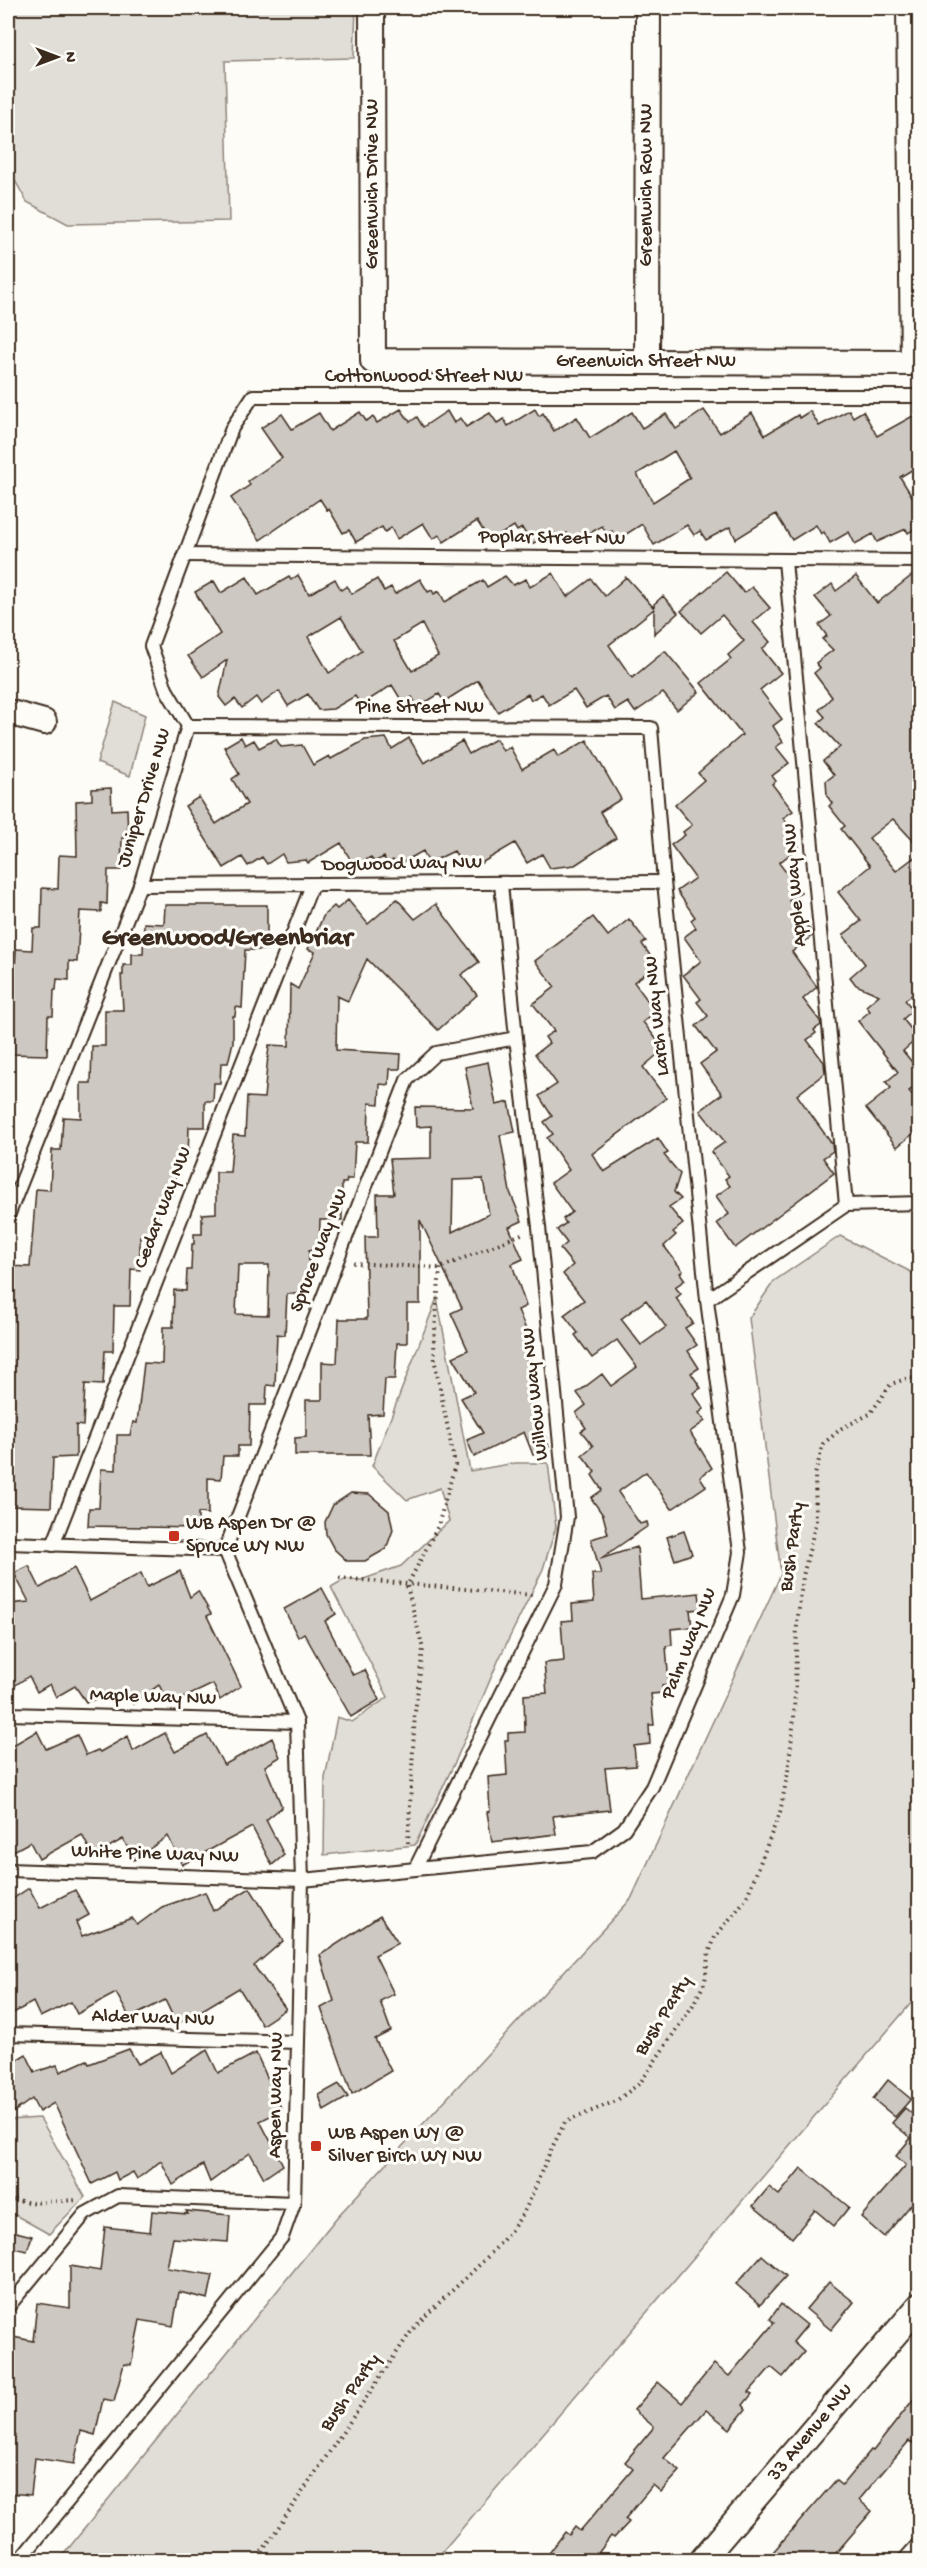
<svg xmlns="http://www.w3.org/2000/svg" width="927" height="2568" font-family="'Gochi Hand',sans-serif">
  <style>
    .green { fill: #e1ded7; stroke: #8e847a; stroke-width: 1.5 }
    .building { fill: #cdc8c2; stroke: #3b2a1e; stroke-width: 1.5; fill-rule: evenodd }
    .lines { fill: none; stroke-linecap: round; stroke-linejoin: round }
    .lane-casing { stroke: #3b2a1e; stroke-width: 16 }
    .street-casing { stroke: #3b2a1e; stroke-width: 28 }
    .path { stroke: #3b2a1e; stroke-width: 4; stroke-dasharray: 1.5 4.5; stroke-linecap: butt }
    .lane { stroke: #fdfcf7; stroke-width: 12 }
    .street { stroke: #fdfcf7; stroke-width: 24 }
    .poi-dot { fill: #c8321e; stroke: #fdfcf7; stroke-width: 2 }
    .labels { text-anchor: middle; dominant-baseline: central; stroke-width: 6; stroke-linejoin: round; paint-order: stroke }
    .street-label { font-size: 20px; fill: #3b2a1e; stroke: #fdfcf7 }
    .poi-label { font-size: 20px; fill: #3b2a1e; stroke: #fdfcf7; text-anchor: start }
    .district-label { font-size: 26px; font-weight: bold; fill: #3b2a1e; stroke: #fdfcf7 }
  </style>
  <rect width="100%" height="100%" fill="#fdfcf7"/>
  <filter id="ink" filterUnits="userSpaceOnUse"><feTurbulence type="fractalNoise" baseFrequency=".0167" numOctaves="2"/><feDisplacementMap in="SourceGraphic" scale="12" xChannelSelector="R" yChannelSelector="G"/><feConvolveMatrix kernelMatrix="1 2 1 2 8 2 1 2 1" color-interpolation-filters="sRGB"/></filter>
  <g filter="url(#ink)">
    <g class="green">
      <polygon points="8,8 356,8 354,58 225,61 229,221 68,224 27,202 8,168"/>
      <polygon points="115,702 145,715 130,776 97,763"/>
      <polygon points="840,1236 919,1276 919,1994 435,2560 59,2560 337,2217 631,1899 781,1574 749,1318 774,1281"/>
      <polygon points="437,1298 470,1471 515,1463 548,1463 556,1527 543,1569 499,1659 456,1760 415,1845 324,1855 325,1778 337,1717 352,1722 388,1697 331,1587 345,1579 361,1580 401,1566 449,1521 440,1488 407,1500 372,1466"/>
      <polygon points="40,2118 85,2197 49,2234 8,2211 8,2120"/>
    </g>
    <g class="building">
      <path d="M401,409L410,422L417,417L423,427L447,411L454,423L460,418L466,427L490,413L497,423L504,419L508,426L535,409L539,416L543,413L554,431L577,417L590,438L632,412L642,428L666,414L676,429L704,410L720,433L752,413L765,435L798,415L799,418L810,411L819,426L849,410L853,417L863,411L877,436L920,412V465L900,477L920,509V526L908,533L906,529L877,542L873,534L855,544L849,532L830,543L824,532L821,534L816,525L792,540L776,514L736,539L730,527L706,540L700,531L694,535L687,525L654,545L642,524L617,540L612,531L607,534L602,526L573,543L567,533L557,538L553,531L532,544L522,528L517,531L514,526L490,541L477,521L444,542L439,535L433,539L423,523L397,539L391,528L385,532L382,527L356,542L349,530L343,533L329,509L327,510L320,499L260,540L231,498L250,485L248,481L282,458L261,428L282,414L292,429L319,413L330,431L360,412L366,421L373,417L377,423ZM674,451L690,478L653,502L637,474Z"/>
      <polygon points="920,569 920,848 893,819 869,838 896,871 920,853 920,989 905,1000 913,1010 903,1019 918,1038 903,1051 920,1072 920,1084 909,1091 920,1104 920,1128 897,1147 866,1108 891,1088 886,1082 898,1072 858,1021 870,1011 866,1006 879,995 856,985 850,977 865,964 843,935 861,921 838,892 870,866 841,829 845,826 829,806 832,803 827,796 826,781 834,775 823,761 840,747 818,723 825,717 819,710 832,697 814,673 820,668 816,663 833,650 822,639 827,636 819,625 831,616 815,597 832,584 836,591 856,576 877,603"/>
      <polygon points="726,572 744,593 752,587 770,608 753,622 770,642 762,649 781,673 760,690 782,719 773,726 783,742 776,747 789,763 772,776 776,781 772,784 793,811 783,818 795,834 791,837 799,847 779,863 801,892 789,901 812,933 812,936 792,952 817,987 803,999 820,1021 821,1025 814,1030 816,1033 807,1040 824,1062 825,1073 797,1095 832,1144 833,1151 823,1158 834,1173 735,1248 717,1223 729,1214 716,1196 730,1186 725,1179 729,1176 711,1152 725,1142 700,1111 722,1094 700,1064 716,1052 696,1026 708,1016 697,1002 701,999 683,975 701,961 684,937 696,928 691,920 695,917 677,891 695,878 671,845 685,835 683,832 692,825 675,805 704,780 698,773 742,735 701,683 731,659 728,655 744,641 722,615 701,633 681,611"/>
      <path d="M553,573L567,597L591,579L605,596L626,577L654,608V604L663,596L678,613L654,634V609L609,645L632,678L665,651L699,692L677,710L663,693L635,712L628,702L615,710L606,696L586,708L574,690L549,705L542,694L531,700L528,694L498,712L478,680L448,699L443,700L439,694L418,707L412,697L403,703L392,685L361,705L355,696L333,709L318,710L308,694L288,706L279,691L261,704L256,697L242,708L235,699L226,706L219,697L227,660L203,677L188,656L220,634L195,592L214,581L221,593L247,577L258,595L289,577L291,580L298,575L309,594L335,579L341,590L347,586L352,594L377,579L384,591L391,587L395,594L420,579L428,592L432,590L434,594L439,591L445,602L483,580L487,587L505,576L513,585L526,579L530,587ZM341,617L362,651L329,673L308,637ZM422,624L438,656L412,671L394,641Z"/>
      <polygon points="241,737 245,745 254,740 259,748 276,739 281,747 302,745 313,765 329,756 331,759 365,740 386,738 392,749 409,738 424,763 462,741 469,754 496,739 503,751 510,747 522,769 554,750 558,757 587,740 621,799 600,812 616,838 575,865 550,868 542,854 527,863 515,843 478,865 476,862 465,868 454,851 429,863 423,851 396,866 393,860 387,864 384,857 374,862 371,857 354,866 341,843 308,863 306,860 286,862 282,854 267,864 262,857 248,866 242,857 224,868 185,806 199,797 216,824 247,804 232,779 239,774 224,747"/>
      <polygon points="111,788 112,810 127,809 128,838 122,838 121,870 108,870 107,904 101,903 101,912 80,911 77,962 69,961 69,980 57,979 56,990 54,990 53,1016 48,1016 47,1055 8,1054 8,1003 13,1003 16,949 32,950 33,928 41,928 42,888 58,889 59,855 77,856 76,801 92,800 92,789"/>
      <path d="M397,899L415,919L436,904L479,962L461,975L477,995L438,1030L367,959L348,1001L337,996L336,1050L401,1054L400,1069H390L389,1085L380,1084L379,1104L369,1103L368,1142H355L353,1179H347L346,1183H342V1220H320L319,1251L309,1250L308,1294H287L285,1335L277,1334L275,1386L267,1385L266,1405H250L249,1446H238V1456H223L221,1479L208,1478V1514L198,1513V1528L88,1526L89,1508H99L101,1469L116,1470L117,1435H130L133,1422L137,1423L144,1363L162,1364L163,1327H173L174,1290L186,1291L187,1270H191L192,1244H194V1234H202V1214L216,1213V1172H230L233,1135L245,1136L247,1097L264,1098L269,1045L289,1046L290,984L298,989L315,952L308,949L324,915L334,906L337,909L348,900L368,924ZM238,1265H269L268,1315L236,1314Z"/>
      <polygon points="165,905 267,905 267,950 245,950 242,1008 236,1007 235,1016 233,1016 233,1042 228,1063 221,1063 220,1083 214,1083 213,1101 205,1101 205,1127 189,1127 188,1158 177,1158 174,1194 163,1194 162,1212 158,1212 156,1236 140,1236 140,1270 131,1269 130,1306 114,1306 113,1351 105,1351 103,1385 85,1384 83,1426 76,1425 76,1457 53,1458 51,1507 8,1506 8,1477 12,1477 12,1436 8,1436 8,1266 30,1267 36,1189 50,1190 52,1150 61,1150 63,1117 81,1118 81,1083 91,1083 92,1046 105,1046 105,1010 123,1010 121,975 123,975 123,965 132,965 132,954 143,954 144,923 164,924"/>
      <path d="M593,917L608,936L629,919L646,941L642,944L657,965L634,982L656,1012L643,1022L664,1049L643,1067L666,1098L592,1154L604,1172L658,1138L668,1153L664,1155L680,1174L674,1192L681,1199L669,1207L683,1224L673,1232L676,1235L664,1246L683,1271L680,1273L685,1280L675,1287L681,1294L676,1298L693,1323L685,1328L697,1345L688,1351L699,1368L691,1373L701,1388L693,1393L704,1409L699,1413L705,1421L690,1432L712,1468L700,1477L706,1486L672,1509L646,1472L618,1492L640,1524L647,1522L648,1526L600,1559L637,1547L641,1599L699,1593L701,1609L690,1610L692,1627L671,1629L672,1645L666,1646L669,1685L662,1686L663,1693L651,1694L654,1725H649L650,1744L634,1746L636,1766L605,1768L610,1810L553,1816L556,1834L492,1842L487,1812L490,1811L488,1777L507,1775L505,1740H508V1733L525,1732L524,1695L547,1693L544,1663L564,1661L561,1621L573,1620L572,1604L594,1602L592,1574H601L591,1539L608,1534L603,1515L591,1498L602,1490L592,1475L595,1472L582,1455L593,1446L581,1431L586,1428L576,1413L586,1405L577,1393L602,1374L611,1386L637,1367L617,1340L592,1358L575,1335L578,1333L564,1315L584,1300L563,1274L573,1265L560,1249L567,1243L557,1230L566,1223L563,1219L572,1212L551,1183L569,1170L547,1138L553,1134L544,1122L552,1116L539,1096L557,1084L535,1054L549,1043L545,1037L554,1031L533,1004L555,987L535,961ZM646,1300L666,1327L641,1345L621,1319Z"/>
      <path d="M488,1062L496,1105L509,1102L515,1132L500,1135L510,1192L522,1221L509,1227L523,1259L512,1264L526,1306L518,1310L531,1342L523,1346L539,1401L534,1403L549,1447L533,1455L524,1432L474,1457L467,1440L483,1433L461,1398L474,1392L453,1357L468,1350L451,1313L462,1308L420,1220V1304H407V1343H397L395,1379H385L383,1414L368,1415L370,1455H295V1438L306,1437V1400H322V1362L337,1363L339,1319H367L365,1237H378L377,1194H394L390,1159L431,1158V1126L416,1127L415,1107L473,1108L465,1067ZM483,1179L489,1214L452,1232L453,1180Z"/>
      <polygon points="351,1493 369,1494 389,1511 393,1530 386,1549 365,1561 347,1561 334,1549 326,1534 325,1522 333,1505"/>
      <polygon points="684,1531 692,1554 675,1560 667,1537"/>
      <polygon points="29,1566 40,1588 74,1568 90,1601 141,1573 147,1587 180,1571 190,1597 198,1591 211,1614 207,1616 241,1686 220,1700 213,1684 169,1705 159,1685 133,1704 126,1690 86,1702 75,1686 56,1697 50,1684 37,1692 29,1676 8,1690 8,1604 29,1602 14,1573"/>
      <polygon points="322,1588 336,1614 325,1621 353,1675 365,1670 379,1700 351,1717 304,1633 298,1637 284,1609"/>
      <polygon points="37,1731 46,1749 77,1735 86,1755 98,1750 100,1752 128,1736 133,1751 165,1733 175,1752 207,1735 224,1765 272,1738 280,1757 265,1766 282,1807 266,1820 284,1855 272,1865 252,1827 182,1865 168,1836 134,1860 123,1839 93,1856 82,1835 39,1859 30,1842 8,1854 8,1748"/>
      <polygon points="29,1888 40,1908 75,1890 89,1915 76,1922 82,1936 132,1918 137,1925 162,1907 205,1892 213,1911 250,1888 283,1941 254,1966 286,2009 262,2025 239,1988 199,2012 198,2010 177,2025 165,2000 130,2018 116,1993 77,2014 71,2002 40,2017 33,2002 8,2016 8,1902"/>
      <polygon points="380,1916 398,1943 375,1955 394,1994 380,2001 391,2031 375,2039 391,2071 352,2094 321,2008 334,2001 320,1955"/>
      <polygon points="129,2049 138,2064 161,2052 171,2073 207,2050 218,2073 256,2053 282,2110 260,2121 283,2165 264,2178 250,2153 210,2182 203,2165 173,2185 161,2161 137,2179 133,2172 118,2180 115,2172 92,2184 54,2103 39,2112 32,2099 8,2116 8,2065 26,2054 35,2072 57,2065 60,2072 87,2060 89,2064"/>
      <polygon points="888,2080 911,2099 895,2117 873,2099"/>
      <polygon points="339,2084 348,2097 324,2111 319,2095"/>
      <polygon points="905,2108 920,2120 920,2194 884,2237 861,2217 906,2165 896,2156 911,2138 892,2123"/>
      <polygon points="801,2168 849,2207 834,2226 815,2210 792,2238 753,2206 769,2187 779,2195"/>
      <polygon points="152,2211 188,2214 186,2211 230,2215 228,2242 173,2238 167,2268 213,2275 208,2299 179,2292 173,2326 140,2320 131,2365 124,2364 114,2401 103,2399 95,2435 81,2431 74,2464 35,2458 31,2495 8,2493 8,2336 33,2341 37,2303 70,2308 70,2266 100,2271 105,2227 150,2232"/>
      <polygon points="8,2230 32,2236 27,2251 8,2247"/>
      <polygon points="762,2255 786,2276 760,2305 736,2284"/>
      <polygon points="829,2282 854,2302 831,2330 806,2309"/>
      <polygon points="781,2304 807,2325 793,2342 804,2352 783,2377 771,2367 749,2392 752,2394 743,2405 746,2409 730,2429 706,2410 664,2458 680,2471 661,2492 653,2485 625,2519 629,2522 614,2538 611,2536 593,2560 544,2560 565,2532 569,2535 575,2527 580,2531 633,2469 625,2462 654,2427 634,2410 658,2382 682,2403 714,2364 729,2376 774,2323 770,2319"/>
      <polygon points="920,2391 920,2434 912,2443 909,2441 859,2500 872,2511 830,2560 766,2560 836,2480 842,2485 871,2450 873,2451"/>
    </g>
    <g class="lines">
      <defs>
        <g id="lane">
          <polyline points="184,555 920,561"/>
          <polyline points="785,561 846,1205"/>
          <polyline points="188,726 651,728 664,882 707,1300"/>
          <polyline points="140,885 664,882"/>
          <polyline points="8,1216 140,885 188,726 166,689 151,646 232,428 253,396 920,396"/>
          <polyline points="8,1543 225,1550"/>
          <polyline points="53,1545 312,885"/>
          <polyline points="225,1550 407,1080 436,1053 516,1038"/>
          <polyline points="8,1714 297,1722"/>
          <polyline points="415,1869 556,1584 567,1517 539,1227 516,1038 501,884"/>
          <polyline points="8,1870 302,1880 592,1852 624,1829 652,1787 733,1595 740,1552 707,1300 846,1205 920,1203"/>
          <polyline points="8,2034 297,2042"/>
          <polyline points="8,2307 85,2214 118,2196 294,2203"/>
          <polyline points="20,2560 282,2237 294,2203 302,1880 297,1722 225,1550"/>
          <polyline points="904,2560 920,2542"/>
        </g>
        <g id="street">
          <polyline points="372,8 373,361 920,363"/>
          <polyline points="909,8 913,363"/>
          <polyline points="647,362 648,8"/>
          <polyline points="8,712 44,722"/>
          <polyline points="702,2560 920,2305"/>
        </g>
      </defs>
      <use href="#lane" class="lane-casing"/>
      <use href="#street" class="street-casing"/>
      <g class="path">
        <polyline points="353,1263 440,1268 524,1233"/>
        <polyline points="339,1578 533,1595"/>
        <polyline points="408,1843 415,1712 423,1649 407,1586 438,1526 455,1465 435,1363 434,1342 440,1268"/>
        <polyline points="8,2198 30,2203 77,2200"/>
        <path d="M253,2560L261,2553L412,2330C445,2294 485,2265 515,2225C529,2207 536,2184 545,2163C551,2149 558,2136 565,2122L616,2101L640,2083L693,2005L705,1982L708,1956L715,1937L746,1899L780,1812L788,1772L794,1718L797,1624L803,1576L816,1522L815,1475L823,1444L842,1428L870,1414L891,1384L908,1378L920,1379"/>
      </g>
      <use href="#lane" class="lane"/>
      <use href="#street" class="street"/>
    </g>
  </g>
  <g class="poi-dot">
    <rect x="168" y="1530" width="12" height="12" rx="3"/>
    <rect x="310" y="2140" width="12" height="12" rx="3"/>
  </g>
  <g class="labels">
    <g class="street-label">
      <text transform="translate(373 184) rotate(-90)">Greenwich Drive NW</text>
      <text transform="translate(647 185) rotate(-90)">Greenwich Row NW</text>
      <text x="646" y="362">Greenwich Street NW</text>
      <text x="424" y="377">Cottonwood Street NW</text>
      <text transform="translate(552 539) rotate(1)">Poplar Street NW</text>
      <text x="420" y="708">Pine Street NW</text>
      <text transform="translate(145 798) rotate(-73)">Juniper Drive NW</text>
      <text transform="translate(402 865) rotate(-1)">Dogwood Way NW</text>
      <text transform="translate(796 885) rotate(-95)">Apple Way NW</text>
      <text transform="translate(658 1016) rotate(-96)">Larch Way NW</text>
      <text transform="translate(164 1208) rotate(-69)">Cedar Way NW</text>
      <text transform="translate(320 1251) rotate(-69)">Spruce Way NW</text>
      <text transform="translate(536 1394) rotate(-96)">Willow Way NW</text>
      <text transform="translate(793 1547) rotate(-82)">Bush Party</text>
      <text transform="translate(690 1644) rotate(-68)">Palm Way NW</text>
      <text transform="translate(153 1698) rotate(2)">Maple Way NW</text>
      <text transform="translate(155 1855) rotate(2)">White Pine Way NW</text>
      <text transform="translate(664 2016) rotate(-58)">Bush Party</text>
      <text transform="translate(153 2019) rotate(2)">Alder Way NW</text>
      <text transform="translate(277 2095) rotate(-89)">Aspen Way NW</text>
      <text transform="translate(351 2393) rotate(-55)">Bush Party</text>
      <text transform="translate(811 2433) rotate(-50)">33 Avenue NW</text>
    </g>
    <g class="poi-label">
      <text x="186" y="1524">WB Aspen Dr @<tspan x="186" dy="23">Spruce WY NW</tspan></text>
      <text x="328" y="2134">WB Aspen WY @<tspan x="328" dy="23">Silver Birch WY NW</tspan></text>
    </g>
    <g class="district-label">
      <text x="227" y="939">Greenwood/Greenbriar</text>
    </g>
  </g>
  <rect width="927" height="2568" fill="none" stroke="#fdfcf7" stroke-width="30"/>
  <rect x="15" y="15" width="897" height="2538" fill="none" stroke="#3b2a1e" stroke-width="2" filter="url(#ink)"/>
  <g transform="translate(57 57) rotate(90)" stroke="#fdfcf7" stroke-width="4.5" paint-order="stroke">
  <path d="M0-4.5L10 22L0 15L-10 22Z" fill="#3b2a1e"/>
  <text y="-9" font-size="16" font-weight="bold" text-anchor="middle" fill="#3b2a1e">N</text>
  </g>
</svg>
